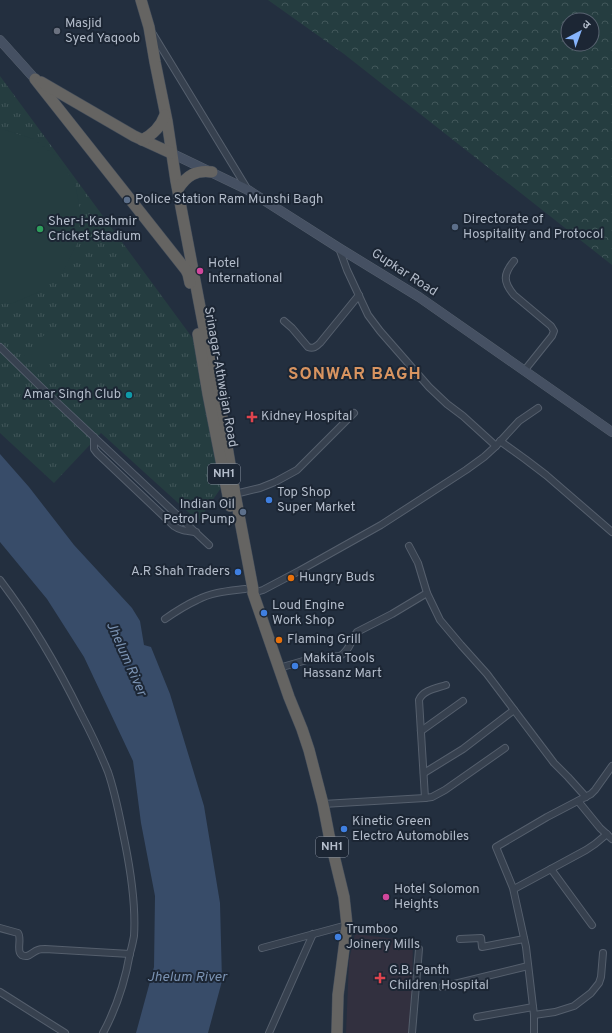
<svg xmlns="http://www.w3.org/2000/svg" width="612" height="1033" font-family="Overpass,'Noto Sans Devanagari',sans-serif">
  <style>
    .medical { fill: #32303f }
    .forest { fill: url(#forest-crowns); fill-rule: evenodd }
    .park { fill: url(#park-tufts) }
    .pitch { fill: #253d40 }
    .water { fill: #384c69 }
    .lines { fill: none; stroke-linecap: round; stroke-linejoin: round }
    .minor-casing { stroke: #555f6d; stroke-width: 8 }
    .secondary-casing { stroke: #555f6d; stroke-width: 10 }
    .trunk-casing { stroke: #424c5a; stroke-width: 12 }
    .minor { stroke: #37414f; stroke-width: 6 }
    .secondary { stroke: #455062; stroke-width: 9 }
    .trunk { stroke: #656462; stroke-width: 11 }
    .worship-dot { fill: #6b7280; stroke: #1c2634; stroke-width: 1.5 }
    .service-dot { fill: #5c6f8a; stroke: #1c2634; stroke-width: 1.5 }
    .leisure-dot { fill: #2e9e5b; stroke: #1c2634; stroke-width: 1.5 }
    .hotel-dot { fill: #d1479c; stroke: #1c2634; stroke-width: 1.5 }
    .culture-dot { fill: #0f9aa8; stroke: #1c2634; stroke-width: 1.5 }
    .health-dot { fill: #e0444e; stroke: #1c2634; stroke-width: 1.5 }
    .shop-dot { fill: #3f7fe0; stroke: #1c2634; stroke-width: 1.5 }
    .food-dot { fill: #e8710a; stroke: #1c2634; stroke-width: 1.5 }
    .labels { text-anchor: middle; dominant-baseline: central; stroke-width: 4; stroke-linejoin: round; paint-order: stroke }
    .shield { fill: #1c2634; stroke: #868f9d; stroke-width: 1 }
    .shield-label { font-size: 12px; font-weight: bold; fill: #b3bcca }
    .poi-label { font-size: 13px; fill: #b3bcca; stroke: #1c2634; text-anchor: start }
    .street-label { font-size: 13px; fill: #b3bcca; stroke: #1c2634 }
    .water-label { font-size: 14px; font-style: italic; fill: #7a92b2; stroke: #1c2634 }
    .district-label { font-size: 17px; font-weight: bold; letter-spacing: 1px; fill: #d89460; stroke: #1c2634 }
  </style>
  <defs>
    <pattern id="forest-crowns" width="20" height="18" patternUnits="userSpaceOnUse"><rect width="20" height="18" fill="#253d40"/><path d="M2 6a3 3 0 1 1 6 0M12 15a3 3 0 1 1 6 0" fill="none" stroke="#42575a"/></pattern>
    <pattern id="park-tufts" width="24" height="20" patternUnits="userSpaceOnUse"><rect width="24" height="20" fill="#253d40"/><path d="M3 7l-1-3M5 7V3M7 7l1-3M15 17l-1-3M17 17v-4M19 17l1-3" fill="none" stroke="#42575a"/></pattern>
  </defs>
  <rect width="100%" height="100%" fill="#232f3f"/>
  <polygon class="medical" points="355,934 413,941 412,996 409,1033 346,1033 349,960"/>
  <path class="forest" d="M268,0H612V265L344,54ZM568,20H592V44H568Z"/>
  <polygon class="park" points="0,76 194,340 221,488 198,521 101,433 54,483 0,433"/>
  <g class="pitch">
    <polygon points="0,130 5,130 34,139 58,158 75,184 81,214 77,244 63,271 41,291 13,303 0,304"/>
    <polygon points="48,331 61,343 37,368 24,356"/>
  </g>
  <polygon class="water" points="0,454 29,487 74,545 132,608 140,621 144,645 151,647 170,694 204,806 220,903 222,981 208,1033 136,1033 154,967 155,896 141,823 133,761 84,657 47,599 0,542"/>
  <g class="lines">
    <defs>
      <g id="minor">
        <polyline points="153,34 248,190"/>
        <polyline points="339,248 347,270 368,315 380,331 429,387 447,404 463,416 496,446"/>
        <path d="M514,261C503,274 503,282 514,295L551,326L554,331L552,336L524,371"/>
        <path d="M284,321L292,328L308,347C313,349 316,347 320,343L359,295"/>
        <polyline points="0,347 47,393 209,545"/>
        <path d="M94,437V449L97,453L174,526C181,531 187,531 196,532"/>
        <polyline points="500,441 525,459 546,475 612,532"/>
        <polyline points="235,494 260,488 275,482 297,470 354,413"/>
        <polyline points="409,546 418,563 427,593 440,620 461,645 487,674 554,763 568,777 586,797"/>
        <path d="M0,580C32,622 58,667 81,714C91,733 100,752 108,772C116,795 120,819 125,843C131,873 136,905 134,936C133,941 132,947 130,953C125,982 117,1007 103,1033"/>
        <polyline points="253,593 263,590 299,571 381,525 466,470 484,457 496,446 519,421 538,408"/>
        <path d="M165,619C175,612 186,605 197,600C212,592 229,591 245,589"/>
        <path d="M279,668L310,659L340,656C348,652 351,642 355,635L357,632L392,614L427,593"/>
        <polyline points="421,731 463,701"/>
        <polyline points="424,773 463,749 514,710"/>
        <path d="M425,798L419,700C423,690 437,688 446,685"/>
        <polyline points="578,801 600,828 612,839"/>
        <polyline points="323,804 425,798 432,797 445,790 505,748"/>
        <polyline points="551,869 592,925"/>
        <polyline points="514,889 586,850 595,844 607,834"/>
        <path d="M0,928L18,933C23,939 13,957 27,956C31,955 34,951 38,950C40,949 43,949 45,949L130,954"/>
        <polyline points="460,939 481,938 482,947 524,939"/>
        <polyline points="262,948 347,925"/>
        <polyline points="442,987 528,966"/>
        <polyline points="0,992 65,1033"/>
        <polyline points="534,1015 555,1012 574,1006 591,993 599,983 601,977 603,953"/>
        <polyline points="477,1017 533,1007"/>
        <polyline points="269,1033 313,934"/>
        <polyline points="412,1033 419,949"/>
        <polyline points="534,1033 534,1015 526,947 513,888 496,847 547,817 591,794 595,790 612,766"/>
      </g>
      <g id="secondary">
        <polyline points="0,40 35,79"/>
        <polyline points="171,153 248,190 339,248 419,297 612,432"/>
      </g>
      <g id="trunk">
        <polyline points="141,0 149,27 155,62 167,121 176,181 204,328 217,387 235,494 253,589 253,593 289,697 302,729 309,750 323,804 329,835 344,897 347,925 338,995 337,1033"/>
        <polyline points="35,79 186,270 188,274 190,283"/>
        <polyline points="41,82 134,136 171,153"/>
        <path d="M142,140C154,134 161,126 165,115"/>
        <path d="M178,189C187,175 196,170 212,172"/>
        <polyline points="198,334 208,394 230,506"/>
      </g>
    </defs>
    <use href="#minor" class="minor-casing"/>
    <use href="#secondary" class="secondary-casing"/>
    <use href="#trunk" class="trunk-casing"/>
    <use href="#minor" class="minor"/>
    <use href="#secondary" class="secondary"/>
    <use href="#trunk" class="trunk"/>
  </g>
  <circle class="worship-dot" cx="57" cy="31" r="4"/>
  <g class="service-dot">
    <circle cx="127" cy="200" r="4"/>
    <circle cx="455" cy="227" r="4"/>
    <circle cx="243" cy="512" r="4"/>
  </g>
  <circle class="leisure-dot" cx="40" cy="229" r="4"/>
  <g class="hotel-dot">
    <circle cx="200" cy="271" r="4"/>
    <circle cx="386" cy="897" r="4"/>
  </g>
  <circle class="culture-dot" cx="129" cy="395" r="4"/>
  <g class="health-dot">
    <path d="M250 411h4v4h4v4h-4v4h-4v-4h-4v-4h4z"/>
    <path d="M378 972h4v4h4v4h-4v4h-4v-4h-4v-4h4z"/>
  </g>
  <g class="shop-dot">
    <circle cx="269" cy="500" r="4"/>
    <circle cx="238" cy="572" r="4"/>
    <circle cx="264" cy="613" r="4"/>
    <circle cx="295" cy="666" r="4"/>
    <circle cx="344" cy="829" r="4"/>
    <circle cx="338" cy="937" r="4"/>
  </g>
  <g class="food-dot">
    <circle cx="291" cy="578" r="4"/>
    <circle cx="279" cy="640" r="4"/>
  </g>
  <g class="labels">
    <g class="shield">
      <rect x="208" y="464" width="32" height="20" rx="3"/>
      <rect x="316" y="837" width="32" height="20" rx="3"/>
    </g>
    <g class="shield-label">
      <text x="224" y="474">NH1</text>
      <text x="332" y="847">NH1</text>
    </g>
    <g class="poi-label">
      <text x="65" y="24">Masjid<tspan x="65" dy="15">Syed Yaqoob</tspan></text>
      <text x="135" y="200">Police Station Ram Munshi Bagh</text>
      <text x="463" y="220">Directorate of<tspan x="463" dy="15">Hospitality and Protocol</tspan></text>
      <text x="48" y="222">Sher-i-Kashmir<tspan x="48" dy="15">Cricket Stadium</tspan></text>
      <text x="208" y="264">Hotel<tspan x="208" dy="15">International</tspan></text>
      <text x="121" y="395" text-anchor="end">Amar Singh Club</text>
      <text x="261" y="417">Kidney Hospital</text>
      <text x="277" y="493">Top Shop<tspan x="277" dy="15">Super Market</tspan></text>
      <text x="235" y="505" text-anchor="end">Indian Oil<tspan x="235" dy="15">Petrol Pump</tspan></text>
      <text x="230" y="572" text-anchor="end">A.R Shah Traders</text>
      <text x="299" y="578">Hungry Buds</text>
      <text x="272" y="606">Loud Engine<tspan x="272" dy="15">Work Shop</tspan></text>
      <text x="287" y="640">Flaming Grill</text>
      <text x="303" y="659">Makita Tools<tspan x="303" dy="15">Hassanz Mart</tspan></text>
      <text x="352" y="822">Kinetic Green<tspan x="352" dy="15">Electro Automobiles</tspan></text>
      <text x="394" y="890">Hotel Solomon<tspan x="394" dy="15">Heights</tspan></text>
      <text x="346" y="930">Trumboo<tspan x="346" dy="15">Joinery Mills</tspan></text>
      <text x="389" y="971">G.B. Panth<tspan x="389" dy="15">Children Hospital</tspan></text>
    </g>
    <g class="street-label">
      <text transform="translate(404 273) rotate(33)">Gupkar Road</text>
      <text transform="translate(220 377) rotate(80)">Srinagar-Athwajan Road</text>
    </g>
    <g class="water-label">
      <text transform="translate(126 659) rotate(66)">Jhelum River</text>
      <text x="187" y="977">Jhelum River</text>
    </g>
    <g class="district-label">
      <text x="355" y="375">SONWAR BAGH</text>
    </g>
  </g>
  <g transform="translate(580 32) rotate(41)"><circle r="19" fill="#1c2634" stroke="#586270"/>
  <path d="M0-3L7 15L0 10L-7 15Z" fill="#87b4fb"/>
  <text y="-6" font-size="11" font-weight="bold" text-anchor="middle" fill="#b3bcca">उ</text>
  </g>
</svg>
